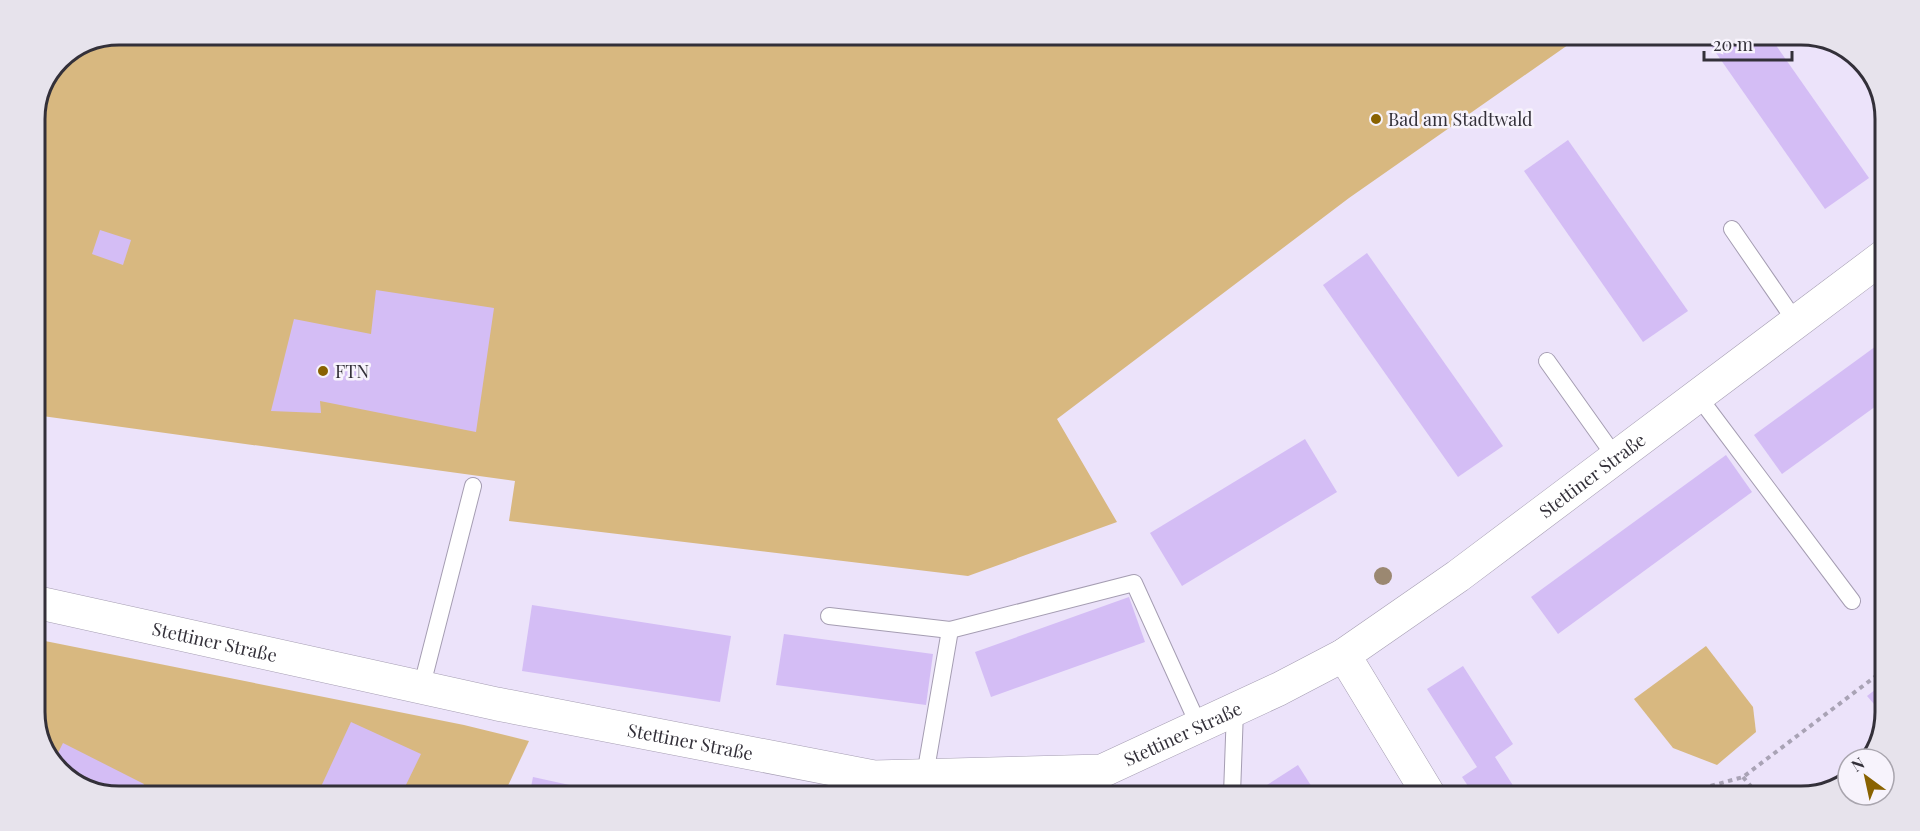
<svg xmlns="http://www.w3.org/2000/svg" width="1920" height="831" font-family="'Playfair Display',serif">
  <style>
    .green { fill: #d8b880 }
    .building { fill: #d4bdf5 }
    .lines { fill: none; stroke-linecap: round; stroke-linejoin: round }
    .lane-casing { stroke: #a59db2; stroke-width: 18 }
    .street-casing { stroke: #a59db2; stroke-width: 34 }
    .path { stroke: #a9a3b5; stroke-width: 4; stroke-dasharray: 4.5 4.5; stroke-linecap: butt }
    .lane { stroke: #fff; stroke-width: 16 }
    .street { stroke: #fff; stroke-width: 33 }
    .tree { fill: #9b8871 }
    .poi-dot { fill: #896201; stroke: #f7f3fc; stroke-width: 2 }
    .labels { text-anchor: middle; dominant-baseline: central; stroke-width: 5; stroke-linejoin: round; paint-order: stroke }
    .poi-label { font-size: 18px; fill: #333039; stroke: #f7f3fc; text-anchor: start }
    .street-label { font-size: 18px; fill: #333039; stroke: #f7f3fc }
    .rim { fill: none; stroke: #333039; stroke-width: 3 }
  </style>
  <rect width="100%" height="100%" fill="#ece3fa"/>
  <g class="green">
    <polygon points="119,35 1575,40 1349,198 1057,419 1117,522 968,576 509,521 515,481 35,415 35,114 60,59"/>
    <polygon points="35,639 464,725 529,741 505,792 87,790 52,763 35,718"/>
    <polygon points="1706,646 1753,707 1756,732 1717,765 1673,748 1634,699"/>
  </g>
  <g class="building">
    <polygon points="1707,40 1773,41 1869,178 1825,209"/>
    <polygon points="1568,140 1688,311 1643,342 1524,171"/>
    <polygon points="100,230 131,240 123,265 92,254"/>
    <polygon points="1367,253 1503,446 1458,477 1323,285"/>
    <polygon points="376,290 494,308 476,432 320,401 321,413 271,411 294,319 371,334"/>
    <polygon points="1883,341 1883,401 1782,474 1754,435"/>
    <polygon points="1305,439 1337,492 1182,586 1150,533"/>
    <polygon points="1726,455 1752,492 1558,634 1531,597"/>
    <polygon points="1129,597 1145,642 991,697 975,652"/>
    <polygon points="532,605 731,636 720,702 522,671"/>
    <polygon points="784,634 933,654 926,705 776,685"/>
    <polygon points="1463,666 1513,744 1495,757 1519,795 1474,795 1462,777 1477,767 1427,689"/>
    <polygon points="1880,686 1880,711 1867,696"/>
    <polygon points="351,722 421,754 403,791 319,791"/>
    <polygon points="63,743 144,784 141,790 112,790 54,761"/>
    <polygon points="1298,765 1317,795 1268,795 1264,787"/>
    <polygon points="533,777 597,791 596,792 530,792"/>
  </g>
  <g class="lines">
    <defs>
      <g id="lane">
        <polyline points="1732,229 1796,322"/>
        <polyline points="1547,361 1616,458"/>
        <polyline points="1698,396 1852,601"/>
        <polyline points="829,616 950,630"/>
        <polyline points="422,685 473,486"/>
        <polyline points="925,775 950,630 1134,583 1199,726"/>
        <polyline points="1232,794 1235,710"/>
      </g>
      <g id="street">
        <path id="s1" d="M35,602L497,704L874,777L1102,771L1279,689L1344,655L1458,576L1884,256"/>
        <polyline points="1344,655 1429,795"/>
      </g>
    </defs>
    <use href="#lane" class="lane-casing"/>
    <use href="#street" class="street-casing"/>
    <g class="path">
      <polyline points="1743,777 1759,796"/>
      <polyline points="1696,796 1707,787 1743,777 1880,673"/>
    </g>
    <use href="#lane" class="lane"/>
    <use href="#street" class="street"/>
  </g>
  <circle class="tree" cx="1383" cy="576" r="9"/>
  <g class="poi-dot">
    <circle cx="1376" cy="119" r="6"/>
    <circle cx="323" cy="371" r="6"/>
  </g>
  <g class="labels">
    <g class="poi-label">
      <text x="1388" y="119">Bad am Stadtwald</text>
      <text x="335" y="371">FTN</text>
    </g>
    <g class="street-label">
      <text stroke="none"><textPath href="#s1" startOffset="1660">Stettiner Straße</textPath></text>
      <text stroke="none"><textPath href="#s1" startOffset="184">Stettiner Straße</textPath></text>
      <text stroke="none"><textPath href="#s1" startOffset="1174">Stettiner Straße</textPath></text>
      <text stroke="none"><textPath href="#s1" startOffset="670">Stettiner Straße</textPath></text>
    </g>
  </g>
  <path d="M0 0H1920V831H0ZM119 45H1801A74 74 0 0 1 1875 119V712A74 74 0 0 1 1801 786H119A74 74 0 0 1 45 712V119A74 74 0 0 1 119 45Z" fill="#e7e3ec" fill-rule="evenodd"/>
  <path class="rim" d="M119 45H1801A74 74 0 0 1 1875 119V712A74 74 0 0 1 1801 786H119A74 74 0 0 1 45 712V119A74 74 0 0 1 119 45Z"/>
  <g transform="translate(1866 777) rotate(327)"><circle r="28" fill="#f7f3fc" stroke="#a9a5ae" stroke-width="1.5"/>
  <path d="M0-4.5L10 22L0 15L-10 22Z" fill="#896201"/>
  <text y="-9" font-size="16" font-weight="bold" text-anchor="middle" fill="#333039">N</text>
  </g>
  <path d="M1704 51v9h88v-9" fill="none" stroke="#333039" stroke-width="3"/>
  <text x="1713" y="51" font-size="18" fill="#333039" stroke="#f7f3fc" stroke-width="4.5" paint-order="stroke">20 m</text>
</svg>
